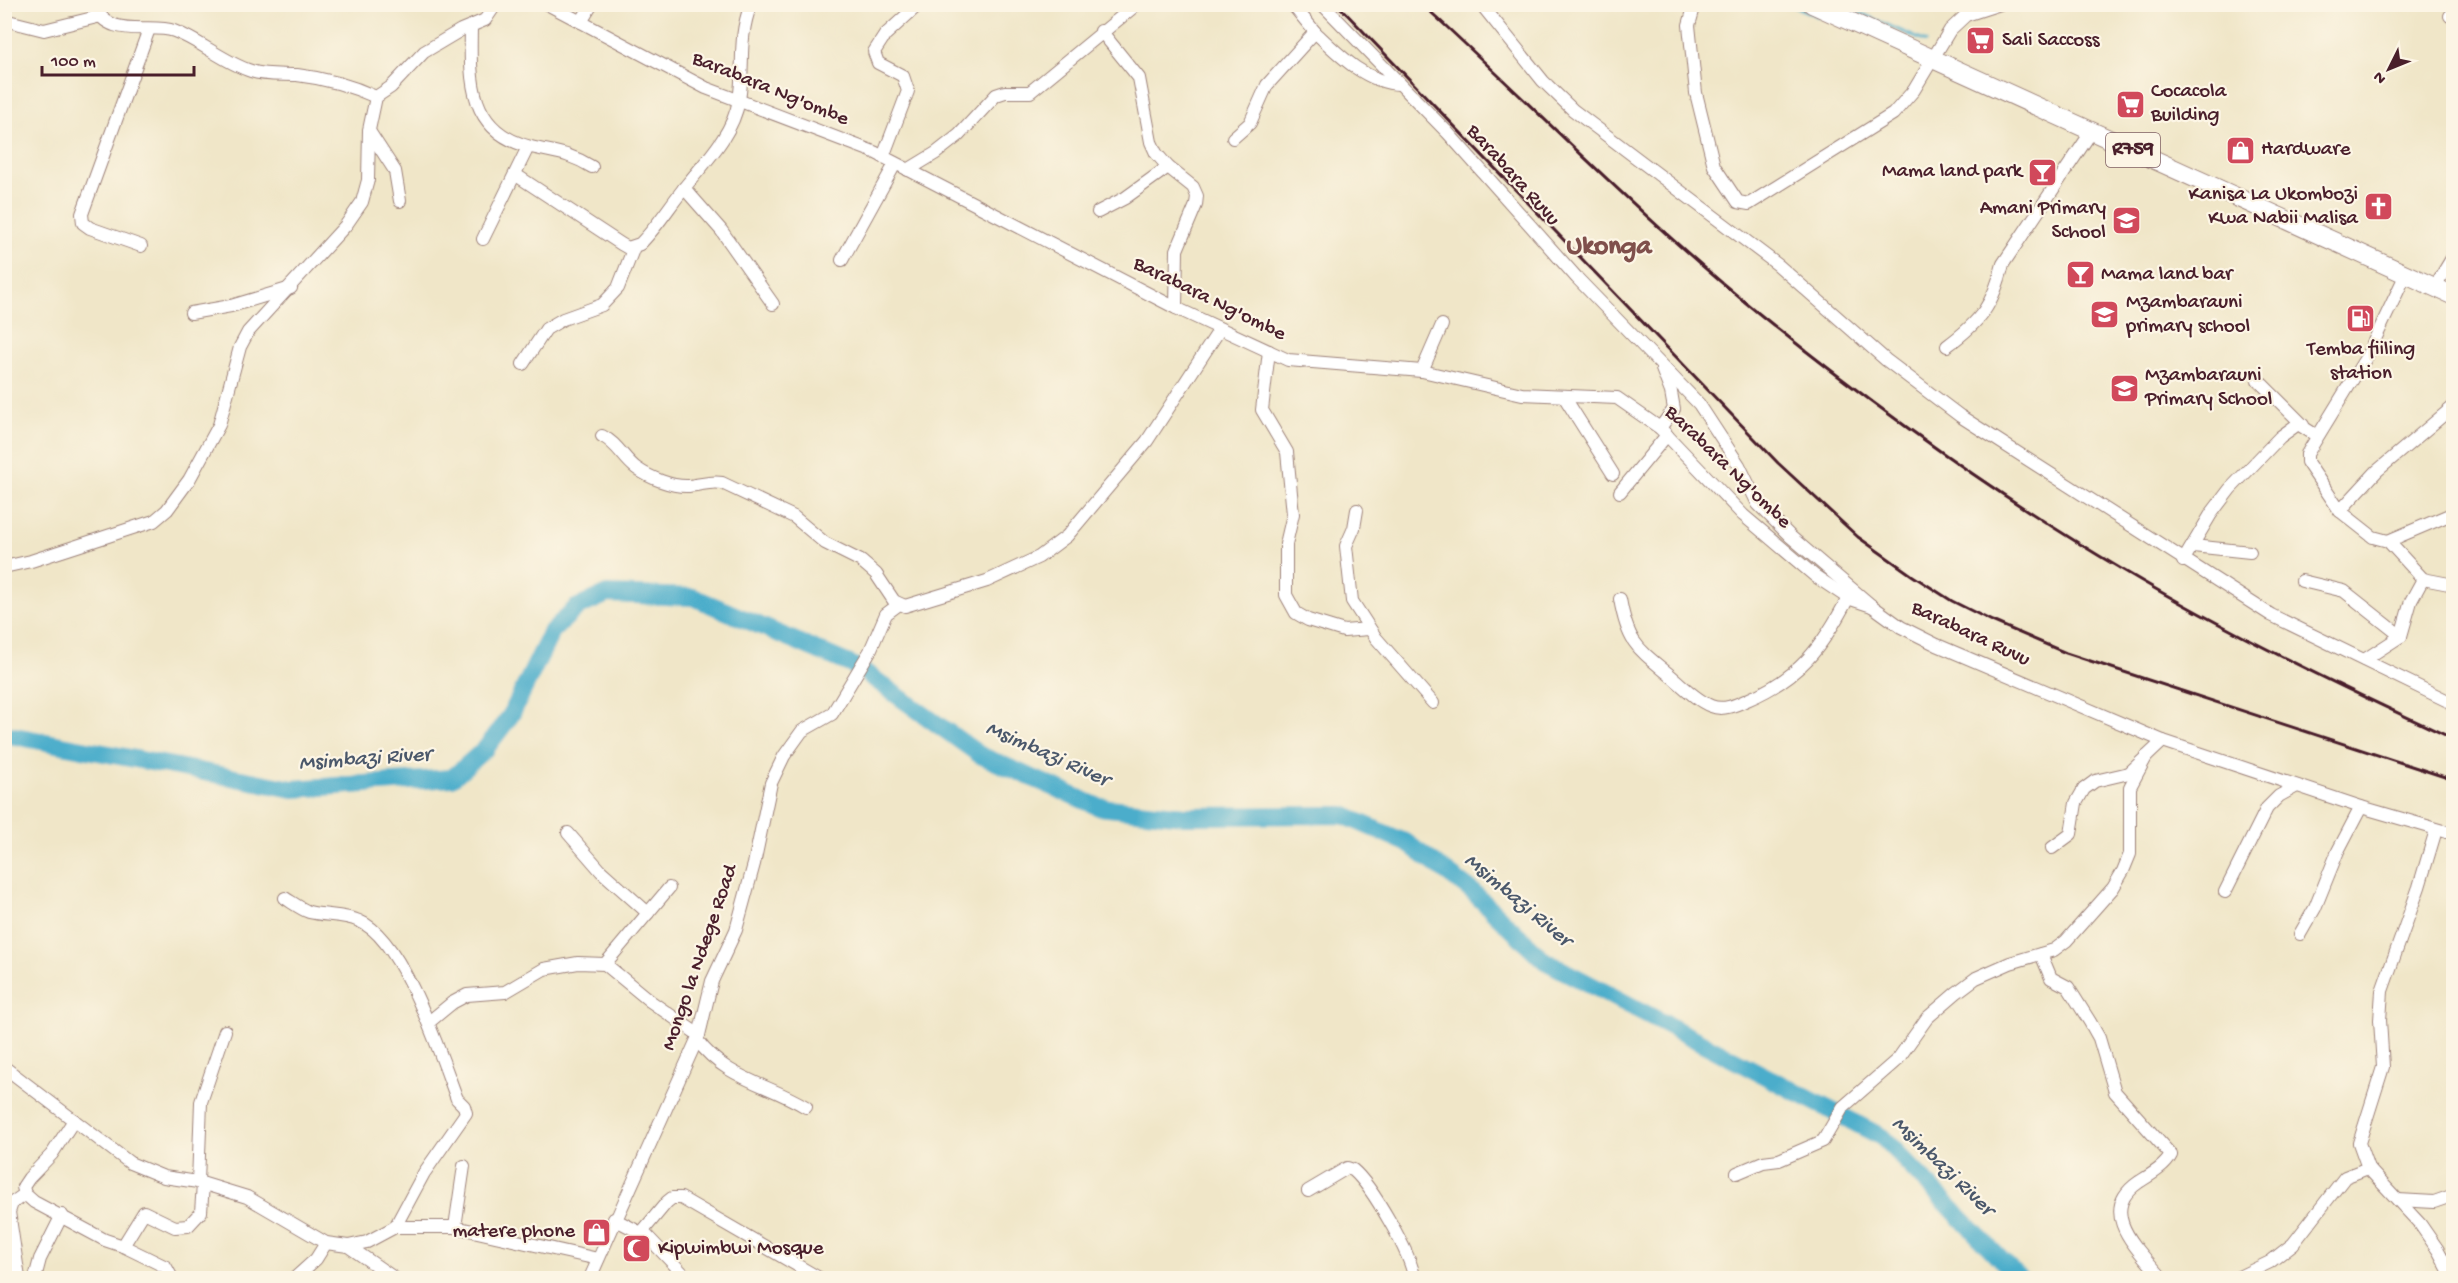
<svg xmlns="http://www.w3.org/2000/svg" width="2458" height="1283" font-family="'Gochi Hand',sans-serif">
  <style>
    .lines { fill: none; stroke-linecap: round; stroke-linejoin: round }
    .stream { stroke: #4cadcb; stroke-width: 3 }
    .river { stroke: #4cadcb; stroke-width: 18 }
    .minor-casing { stroke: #9d827a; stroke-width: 14 }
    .primary-casing { stroke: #9d827a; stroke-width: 20 }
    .minor { stroke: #fff; stroke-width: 12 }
    .primary { stroke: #fff; stroke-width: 18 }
    .rail { stroke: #4a1f2b; stroke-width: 3 }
    .labels { text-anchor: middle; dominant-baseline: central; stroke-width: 4.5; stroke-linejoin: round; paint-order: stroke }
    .shield { fill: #fcf5e5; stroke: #7f5f63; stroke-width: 1.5 }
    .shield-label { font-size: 20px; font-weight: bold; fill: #4a1f2b }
    .poi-label { font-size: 21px; fill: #4a1f2b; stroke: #fcf5e5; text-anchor: start }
    .street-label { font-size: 21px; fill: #4a1f2b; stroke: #fcf5e5 }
    .water-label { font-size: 22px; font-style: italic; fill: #4b586b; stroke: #fcf5e5 }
    .district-label { font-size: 27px; font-weight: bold; fill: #80504c; stroke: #fcf5e5 }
  </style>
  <rect width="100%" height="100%" fill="#fcf5e5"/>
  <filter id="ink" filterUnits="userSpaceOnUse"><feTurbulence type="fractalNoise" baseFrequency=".0167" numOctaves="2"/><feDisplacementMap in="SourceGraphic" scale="12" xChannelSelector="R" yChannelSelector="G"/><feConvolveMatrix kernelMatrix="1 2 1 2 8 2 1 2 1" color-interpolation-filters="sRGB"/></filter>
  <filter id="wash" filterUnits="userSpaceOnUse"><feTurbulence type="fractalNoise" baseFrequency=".008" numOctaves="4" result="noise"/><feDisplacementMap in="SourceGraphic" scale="24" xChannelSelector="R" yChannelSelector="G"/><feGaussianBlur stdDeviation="1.35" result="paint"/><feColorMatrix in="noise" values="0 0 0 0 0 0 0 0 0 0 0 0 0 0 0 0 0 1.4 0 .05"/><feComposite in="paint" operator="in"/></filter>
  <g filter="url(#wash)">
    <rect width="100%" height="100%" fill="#f0e6c8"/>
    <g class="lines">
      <g class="stream">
        <polyline points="1789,4 1818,16"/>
        <polyline points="1840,4 1926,42"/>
      </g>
      <polyline class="river" points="4,734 293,789 452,778 486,748 511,715 552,631 576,608 607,594 693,597 859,668 980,755 1099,807 1185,816 1343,815 1407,843 1473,892 1545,961 1882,1137 2019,1278"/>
    </g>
  </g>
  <g filter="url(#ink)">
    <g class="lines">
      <defs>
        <g id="minor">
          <path d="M93,4C108,41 150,22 174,31C201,41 223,62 251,71C266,76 282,74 297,75C323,78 352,86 376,97L391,87L424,52L461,30L485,20L496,4"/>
          <polyline points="547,4 706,88 874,152 1176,308 1288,360 1422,371 1522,394 1617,398 1660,428 1743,515 1815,576 1848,598 1872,606"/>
          <polyline points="1322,4 1448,133 1577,278 1699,404 1739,465 1758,504 1791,537 1872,606 1901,627 1937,645 2163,741 2361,807 2454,834"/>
          <polyline points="1481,4 1543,81 1573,110 1778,265 1886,360 1960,416 2271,615 2454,704"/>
          <polyline points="1695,4 1689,25 1696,93 1714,166 1738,202 1749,204 1893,114 1914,90 1950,30 1966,15 2000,4"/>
          <polyline points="2450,16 2454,17"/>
          <polyline points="4,20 44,30 101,16"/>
          <polyline points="581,22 592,4"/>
          <path d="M471,27C470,79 468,132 531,147C556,153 570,153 592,167"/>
          <polyline points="1101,31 1139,78 1151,142 1156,153 1168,167 1193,187 1197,196 1196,205 1177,250 1176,308"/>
          <path d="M1315,32C1338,54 1366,83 1400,84"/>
          <polyline points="369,131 395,171 400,201"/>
          <polyline points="1233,138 1250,123 1267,85 1315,32 1292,4"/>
          <polyline points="883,157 908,91 903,76 878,63 874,52 885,35 919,4"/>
          <polyline points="908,170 936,153 959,135 996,95 1005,92 1030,92 1137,4"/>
          <path d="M516,175L621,244L628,248L640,244C659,225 672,202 689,182C709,158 733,133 739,100C745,66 737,41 751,4"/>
          <polyline points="684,188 721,230 773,304"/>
          <polyline points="1098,212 1125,198 1168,167"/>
          <polyline points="483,239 528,147"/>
          <polyline points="141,246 90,228 83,223 82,214 149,29"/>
          <polyline points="842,260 895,164"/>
          <polyline points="2434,288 2454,255"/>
          <polyline points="191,313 231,306 291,288"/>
          <path d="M1947,346C1981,321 1993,305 2003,264L2092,131"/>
          <polyline points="1269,351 1262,410 1287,452 1293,514 1286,544 1286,595 1296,613 1308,620 1344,631 1369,629"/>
          <polyline points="523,364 546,329 563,319 602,305 618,288 634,247"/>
          <polyline points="1422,371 1442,325"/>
          <polyline points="2258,380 2303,425"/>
          <polyline points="1565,398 1613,474"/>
          <polyline points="1660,428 1674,409 1671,392 1662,369"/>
          <path d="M602,436C617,443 623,458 636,468C650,478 672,487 689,486C701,485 710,481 722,483L794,517L825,543L861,561L876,574L894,601L905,606L987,581L1039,557L1067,536L1147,441L1220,329"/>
          <polyline points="1620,492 1667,435"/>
          <polyline points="1357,510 1354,528 1346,546 1352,601 1376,638 1433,703"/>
          <polyline points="2340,511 2377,471 2454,406"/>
          <polyline points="2388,541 2454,513"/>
          <polyline points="2193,546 2250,552"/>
          <polyline points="2183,561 2211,514 2230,489 2280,437 2298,424 2317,436"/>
          <polyline points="4,567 31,561 154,521 167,510 189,480 219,425 240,347 248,332 346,225 362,202 368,180 369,130 376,97"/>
          <polyline points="2423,579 2454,585"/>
          <polyline points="2302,581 2344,591 2401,636"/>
          <path d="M1620,599C1628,644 1637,648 1671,676C1683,686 1696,700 1711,706C1723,711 1736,705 1747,700C1799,678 1822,648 1848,598"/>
          <polyline points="2364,660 2401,636 2411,601 2423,579 2388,541 2373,537 2340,511 2307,462 2307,454 2367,356 2405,276"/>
          <polyline points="2436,830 2419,887 2382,991 2380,1020 2383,1067 2359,1143 2368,1168 2420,1224 2438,1250 2453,1278"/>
          <polyline points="568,833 601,871 648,913"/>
          <polyline points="2052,848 2071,834 2076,803 2084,789 2095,781 2129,773 2163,741"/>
          <polyline points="2225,892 2267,808 2279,796 2297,786"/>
          <path d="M285,898C293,903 301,909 309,912C325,916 344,914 359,921C403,938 441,1057 457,1099L464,1106L466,1113L424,1173L395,1227"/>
          <polyline points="2300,934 2315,908 2338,851 2361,807"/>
          <path d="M2041,954L2051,978L2068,987L2090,1022L2099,1038L2115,1092L2171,1155C2165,1167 2150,1175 2139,1182C2095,1212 2139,1250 2162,1278"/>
          <polyline points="605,964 669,888"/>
          <polyline points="429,1022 452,1003 467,995 505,992 544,969 578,963 605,964 650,1001 699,1035"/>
          <path d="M697,1040C726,1079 766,1083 806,1107"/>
          <polyline points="4,1067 130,1163 164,1177 198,1182 247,1197 326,1243 348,1246 367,1242 395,1227 455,1227 598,1259"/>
          <polyline points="74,1120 52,1154 29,1178 23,1187 25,1194 34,1202 105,1240 123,1246 144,1212 175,1227 188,1226 201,1212 203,1184"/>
          <polyline points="1737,1173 1763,1162 1779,1160 1823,1141 1843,1107 1898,1059 1927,1018 1956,993 1976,978 2010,963 2054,950 2066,941 2113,888 2123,871 2130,854 2130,787 2146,757"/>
          <polyline points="198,1182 201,1102 225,1031"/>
          <path d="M1308,1191L1347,1168L1353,1170C1371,1185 1412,1255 1414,1278"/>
          <polyline points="2398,1200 2434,1202 2454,1195"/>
          <polyline points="614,1219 647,1236 687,1278"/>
          <polyline points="455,1227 464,1166"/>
          <polyline points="642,1232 667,1202 672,1198 681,1198 819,1278"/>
          <polyline points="123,1246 166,1267 172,1278"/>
          <polyline points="348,1246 394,1278"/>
          <polyline points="19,1278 9,1212 12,1203 25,1194"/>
          <polyline points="35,1278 40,1259 62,1215"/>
          <polyline points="295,1278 316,1259 326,1243"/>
          <polyline points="590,1278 699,1035 712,981 736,930 754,864 771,783 784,756 802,731 832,714 870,651 886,614 898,605"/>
          <polyline points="2237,1278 2270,1262 2293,1244 2345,1177 2368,1168"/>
        </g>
        <polyline id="primary" points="1812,4 2454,296"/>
      </defs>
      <use href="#minor" class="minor-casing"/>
      <use href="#primary" class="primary-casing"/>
      <use href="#minor" class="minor"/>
      <use href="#primary" class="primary"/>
      <g class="rail">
        <polyline points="1337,4 1778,463 1858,537 1913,576 1952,601 1992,621 2066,653 2454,780"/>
        <path d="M1422,4C1534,106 1639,216 1757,312C1873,406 1994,494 2123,570C2229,633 2341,687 2454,739"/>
      </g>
    </g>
  </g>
  <defs>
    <symbol id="supermarket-square" viewBox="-11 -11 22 22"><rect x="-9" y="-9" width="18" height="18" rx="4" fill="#d1495b" stroke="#fcf5e5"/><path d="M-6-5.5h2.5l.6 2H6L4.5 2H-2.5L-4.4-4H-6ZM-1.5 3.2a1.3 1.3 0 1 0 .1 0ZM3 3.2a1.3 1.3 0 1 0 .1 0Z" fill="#fff"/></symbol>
    <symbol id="shop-square" viewBox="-11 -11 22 22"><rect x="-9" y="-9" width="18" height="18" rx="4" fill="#d1495b" stroke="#fcf5e5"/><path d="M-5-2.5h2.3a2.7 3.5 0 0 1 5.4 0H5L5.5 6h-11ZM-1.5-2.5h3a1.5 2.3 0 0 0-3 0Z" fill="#fff"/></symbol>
    <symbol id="bar-square" viewBox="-11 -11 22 22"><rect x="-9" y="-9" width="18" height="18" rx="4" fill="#d1495b" stroke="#fcf5e5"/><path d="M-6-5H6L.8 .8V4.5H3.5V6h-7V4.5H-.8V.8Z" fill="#fff"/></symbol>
    <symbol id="church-square" viewBox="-11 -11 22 22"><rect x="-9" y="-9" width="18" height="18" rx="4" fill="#d1495b" stroke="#fcf5e5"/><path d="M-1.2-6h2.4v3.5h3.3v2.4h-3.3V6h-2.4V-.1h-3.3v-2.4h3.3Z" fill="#fff"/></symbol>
    <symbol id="school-square" viewBox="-11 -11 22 22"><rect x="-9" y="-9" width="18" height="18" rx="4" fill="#d1495b" stroke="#fcf5e5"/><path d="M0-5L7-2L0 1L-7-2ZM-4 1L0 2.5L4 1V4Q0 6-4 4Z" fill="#fff"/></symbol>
    <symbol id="fuel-square" viewBox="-11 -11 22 22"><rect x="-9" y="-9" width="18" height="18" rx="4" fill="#d1495b" stroke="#fcf5e5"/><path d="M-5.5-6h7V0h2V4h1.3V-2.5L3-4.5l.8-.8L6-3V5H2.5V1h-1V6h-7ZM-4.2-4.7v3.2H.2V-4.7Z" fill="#fff"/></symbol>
    <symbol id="mosque-square" viewBox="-11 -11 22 22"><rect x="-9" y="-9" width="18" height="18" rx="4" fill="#d1495b" stroke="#fcf5e5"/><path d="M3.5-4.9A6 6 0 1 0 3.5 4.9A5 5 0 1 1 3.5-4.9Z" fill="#fff"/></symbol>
  </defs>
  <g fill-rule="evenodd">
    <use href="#supermarket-square" x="1964" y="24" width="33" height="33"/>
    <use href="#supermarket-square" x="2114" y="88" width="33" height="33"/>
    <use href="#shop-square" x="2224" y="134" width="33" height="33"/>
    <use href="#bar-square" x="2026" y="156" width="33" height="33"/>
    <use href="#church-square" x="2362" y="190" width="33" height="33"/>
    <use href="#school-square" x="2110" y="204" width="33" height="33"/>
    <use href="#bar-square" x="2064" y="258" width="33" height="33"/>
    <use href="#school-square" x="2088" y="298" width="33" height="33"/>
    <use href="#fuel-square" x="2344" y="302" width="33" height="33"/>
    <use href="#school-square" x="2108" y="372" width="33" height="33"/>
    <use href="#shop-square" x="580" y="1216" width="33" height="33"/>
    <use href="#mosque-square" x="620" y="1232" width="33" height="33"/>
  </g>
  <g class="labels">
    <rect class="shield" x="2106" y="133" width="54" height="34" rx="4.5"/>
    <g class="shield-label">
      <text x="2133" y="150">R759</text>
    </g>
    <g class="poi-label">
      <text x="2002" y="41">Sali Saccoss</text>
      <text x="2151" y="92">Cocacola<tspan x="2151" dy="24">Building</tspan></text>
      <text x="2261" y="150">Hardware</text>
      <text x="2022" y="172" text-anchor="end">Mama land park</text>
      <text x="2358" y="195" text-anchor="end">Kanisa La Ukombozi<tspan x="2358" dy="24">Kwa Nabii Malisa</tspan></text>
      <text x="2106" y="209" text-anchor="end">Amani Primary<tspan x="2106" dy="24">School</tspan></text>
      <text x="2101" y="275">Mama land bar</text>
      <text x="2126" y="303">Mzambarauni<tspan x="2126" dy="24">primary school</tspan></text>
      <text x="2361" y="350" text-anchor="middle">Temba fiiling<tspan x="2361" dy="24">station</tspan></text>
      <text x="2145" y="376">Mzambarauni<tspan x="2145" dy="24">Primary School</tspan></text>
      <text x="575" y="1232" text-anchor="end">matere phone</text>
      <text x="658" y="1249">Kipwimbwi Mosque</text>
    </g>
    <g class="street-label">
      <text transform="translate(770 90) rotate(22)">Barabara Ng'ombe</text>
      <text transform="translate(1512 176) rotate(48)">Barabara Ruvu</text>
      <text transform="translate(1209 300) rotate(26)">Barabara Ng'ombe</text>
      <text transform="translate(1727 468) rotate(44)">Barabara Ng'ombe</text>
      <text transform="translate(1970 635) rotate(25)">Barabara Ruvu</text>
      <text transform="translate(701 958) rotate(-71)">Mongo la Ndege Road</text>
    </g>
    <g class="water-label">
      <text transform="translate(1047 755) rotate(24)">Msimbazi River</text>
      <text transform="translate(365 760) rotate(-4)">Msimbazi River</text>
      <text transform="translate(1517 901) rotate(40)">Msimbazi River</text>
      <text transform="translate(1942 1167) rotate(44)">Msimbazi River</text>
    </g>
    <g class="district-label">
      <text x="1609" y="248">Ukonga</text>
    </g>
  </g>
  <rect width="2458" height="1283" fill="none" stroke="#fcf5e5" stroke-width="24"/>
  <g transform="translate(2389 69) rotate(227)" stroke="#fcf5e5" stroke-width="4.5" paint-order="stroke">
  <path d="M0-4.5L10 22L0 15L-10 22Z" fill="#4a1f2b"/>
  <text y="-9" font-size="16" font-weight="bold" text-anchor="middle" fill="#4a1f2b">N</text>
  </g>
  <path d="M42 66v9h152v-9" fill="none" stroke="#4a1f2b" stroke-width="3"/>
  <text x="51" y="66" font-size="18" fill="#4a1f2b" stroke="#fcf5e5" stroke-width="4.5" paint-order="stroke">100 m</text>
</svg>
